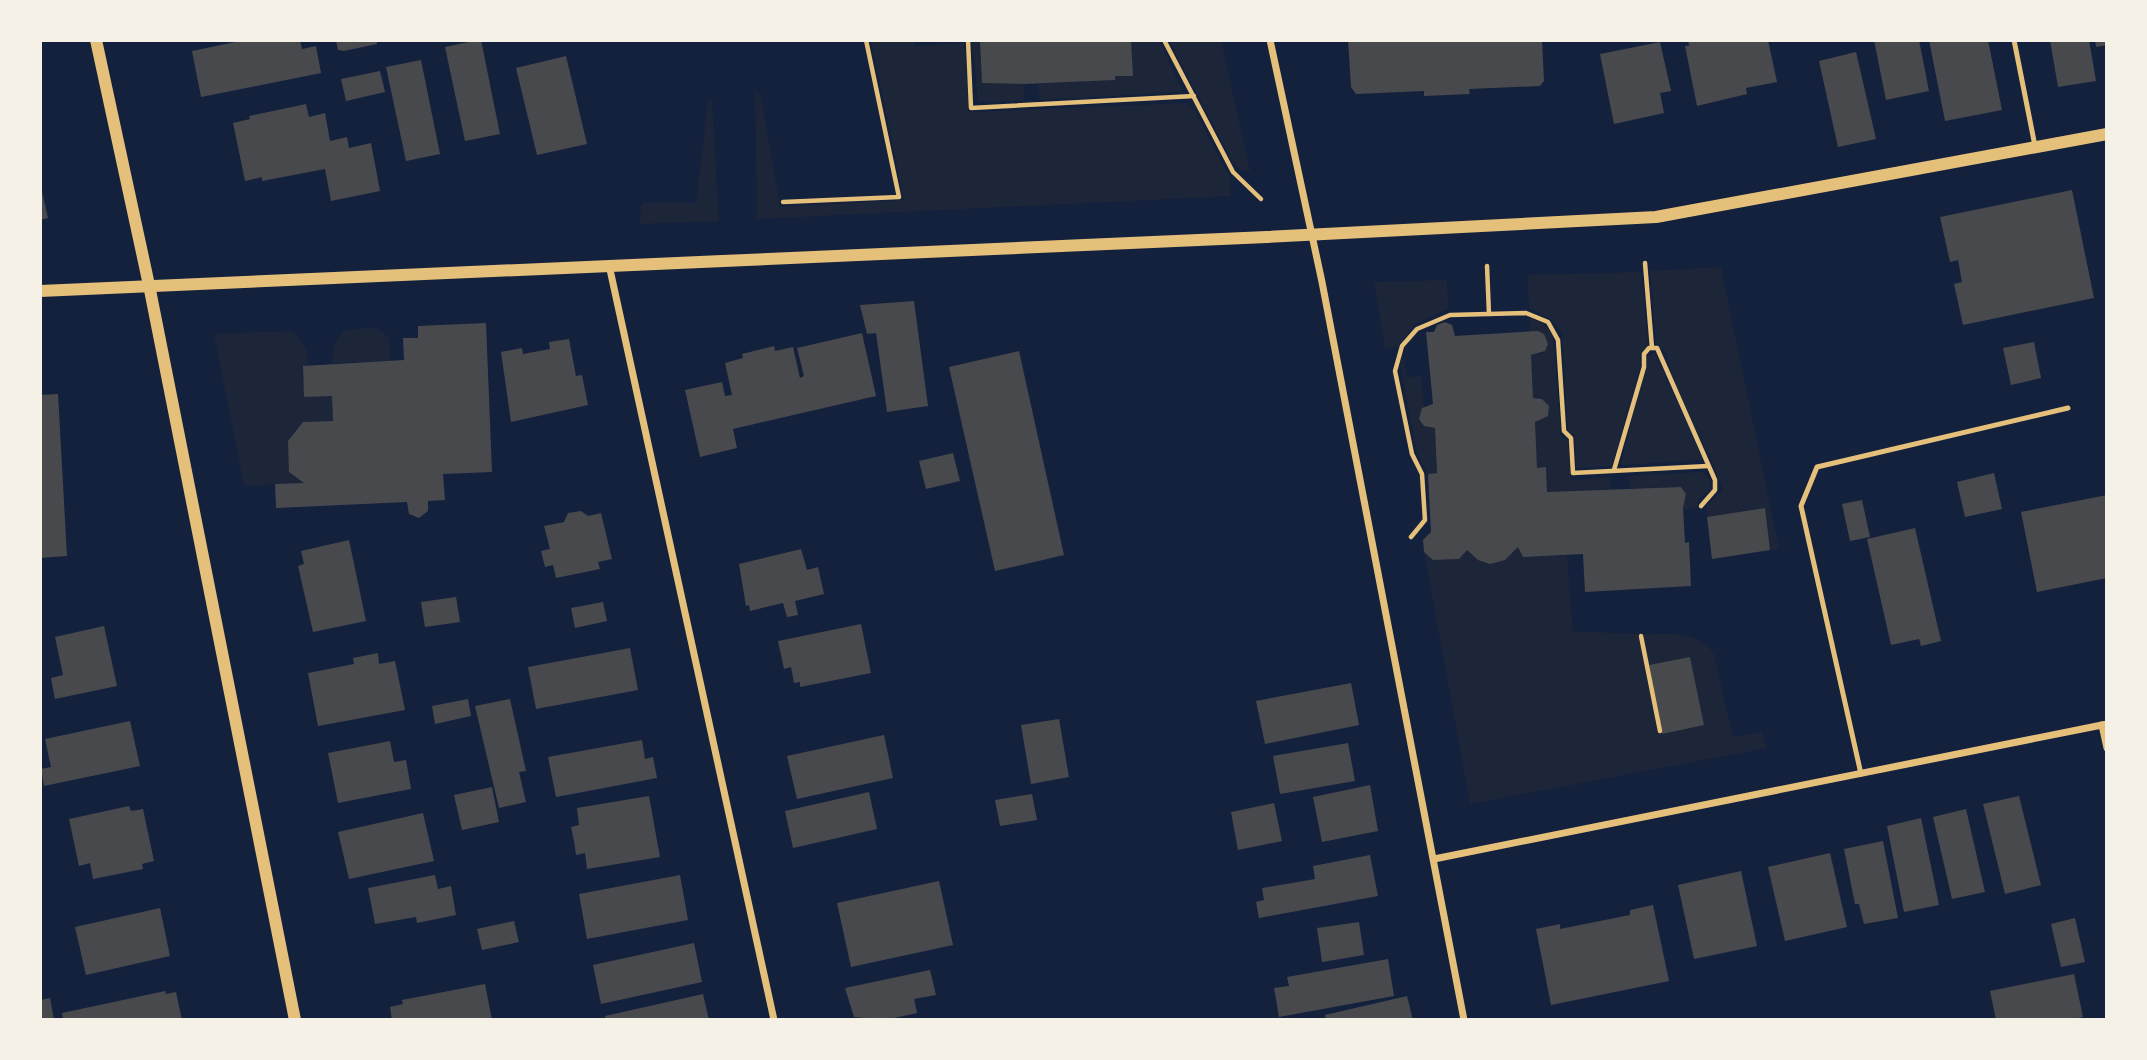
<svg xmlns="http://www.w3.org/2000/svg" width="2147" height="1060" font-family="'Public Sans',sans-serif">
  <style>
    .green { fill: #1d2539 }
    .building { fill: #48494c }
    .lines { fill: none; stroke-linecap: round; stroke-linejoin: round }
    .path { stroke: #e5c07b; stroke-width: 4.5 }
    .service { stroke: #e5c07b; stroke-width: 5 }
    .minor { stroke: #e5c07b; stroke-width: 7 }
    .tertiary { stroke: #e5c07b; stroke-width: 12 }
  </style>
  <rect width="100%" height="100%" fill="#14213d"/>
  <g class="green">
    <polygon points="871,40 914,40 915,46 964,43 969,112 1187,103 1195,111 1230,178 1231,196 757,219 755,91 761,96 780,207 904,200"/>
    <polygon points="1131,40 1159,40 1183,92 1039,100 1038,84 1115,80 1115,76 1132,76"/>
    <polygon points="1169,40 1221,40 1250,171 1240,170 1233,163"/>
    <polygon points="980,42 982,82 1024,84 1024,101 978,101 972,43"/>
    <polygon points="712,101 719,221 640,224 641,206 644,203 696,203 708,102"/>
    <path d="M1721,267L1779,549L1770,550L1764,508L1707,517V505L1722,491V486C1706,441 1675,399 1666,352L1656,344L1650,271Z"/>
    <polygon points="1641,272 1648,344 1640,356 1640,368 1612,466 1576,468 1575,435 1568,432 1562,334 1551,319 1529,308 1527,275"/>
    <polygon points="1447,280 1448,309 1415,324 1398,347 1385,348 1374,282"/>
    <polygon points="1530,318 1542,323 1553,335 1561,436 1568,441 1571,480 1610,477 1610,489 1547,492 1546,468 1537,468 1535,422 1548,416 1549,406 1542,399 1533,398 1531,355 1543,353 1548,344 1544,334 1530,332"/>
    <polygon points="375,327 389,337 390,361 332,363 334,344 343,331"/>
    <path d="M288,331C304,335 307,350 309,366H303L304,397L332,396L333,421L303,422L288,441L304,483L244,486L214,334Z"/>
    <polygon points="1655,353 1703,460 1621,465 1647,357"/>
    <polygon points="1404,357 1406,377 1421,376 1424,407 1419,419 1424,426 1435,428 1437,473 1428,474 1417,453 1400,363"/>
    <polygon points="1703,472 1710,480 1710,489 1699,499 1697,508 1683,510 1686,494 1681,487 1630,488 1628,476"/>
    <path d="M1518,547L1523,557L1567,555L1573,631L1638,634L1658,734L1704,724L1690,657L1649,665L1643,634C1668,635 1701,629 1714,655L1733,737L1762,732L1767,748L1470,804L1424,552L1433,560L1459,559L1467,550C1482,569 1504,566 1518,547Z"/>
  </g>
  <g class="building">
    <polygon points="245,40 300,40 302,49 316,46 321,73 201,97 192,51"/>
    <polygon points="336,40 376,40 377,44 344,51 338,50"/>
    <polygon points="478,40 481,40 500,134 465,141 445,47"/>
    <polygon points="980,40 1131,40 1133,76 1115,76 1115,80 1024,84 982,83"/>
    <polygon points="1348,40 1542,40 1544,81 1540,86 1469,89 1470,94 1424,96 1424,91 1356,94 1351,87"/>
    <polygon points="1688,40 1768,40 1777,82 1746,88 1747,94 1697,106 1685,46 1689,46"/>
    <polygon points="1874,40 1919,40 1929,91 1886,100"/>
    <polygon points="1929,40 1988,40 2002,110 1945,121"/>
    <polygon points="2050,40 2089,40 2096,81 2058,87"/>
    <polygon points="2095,40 2107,40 2107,45 2096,47"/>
    <polygon points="1660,42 1671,91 1660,93 1664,113 1614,124 1600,54"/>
    <polygon points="1856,52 1876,139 1838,147 1819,61"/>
    <polygon points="566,56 587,144 537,155 516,68"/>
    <polygon points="421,60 440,154 406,161 386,67"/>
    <polygon points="380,71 385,92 346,101 341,79"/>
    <polygon points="306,104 309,117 325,113 330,141 347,137 349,148 371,143 380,191 331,201 325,169 262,181 262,177 245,181 233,123 250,119 249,116"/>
    <polygon points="40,183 48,218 40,220"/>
    <polygon points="2072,190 2094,298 1963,325 1954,284 1962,282 1958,260 1950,262 1940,217"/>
    <polygon points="914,301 928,406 887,412 876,333 867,334 860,305"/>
    <polygon points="1445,322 1452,325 1455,336 1538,331 1544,334 1548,344 1545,351 1531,355 1533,398 1542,399 1549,406 1548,416 1535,422 1537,468 1546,467 1547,492 1681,487 1686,494 1683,508 1685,543 1689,542 1691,586 1585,592 1583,554 1523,557 1518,547 1505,560 1490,564 1478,560 1467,550 1459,559 1433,560 1424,552 1423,540 1431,532 1428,474 1437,473 1435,428 1424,426 1419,419 1422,408 1433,404 1426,332 1434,332 1437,325"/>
    <polygon points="486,323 492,472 443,474 445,500 428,501 428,511 419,518 409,514 407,502 276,508 275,484 304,483 289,472 288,441 303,422 333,421 332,396 304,397 303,366 404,360 403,338 418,338 418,326"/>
    <polygon points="862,333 876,396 733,429 737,448 700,457 685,390 722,382 725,396 732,395 725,363 743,358 742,354 774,346 775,351 793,347 800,378 804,376 797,348"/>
    <polygon points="569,339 576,376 582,375 588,405 511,422 501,352 522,348 523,354 550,349 549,342"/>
    <polygon points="2034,342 2041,378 2011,385 2003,348"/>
    <polygon points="1019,351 1064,555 995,571 949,367"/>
    <polygon points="58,394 67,556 40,558 40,395"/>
    <polygon points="953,453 960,481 926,489 919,461"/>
    <polygon points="1994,473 2002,509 1965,517 1957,482"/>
    <polygon points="2107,495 2107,578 2037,592 2021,512"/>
    <polygon points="1862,500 1870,537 1850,541 1842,504"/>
    <polygon points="1765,508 1770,550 1712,559 1707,517"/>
    <polygon points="581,511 588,516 601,513 612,559 598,562 600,569 556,578 553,565 545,567 541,551 550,549 544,526 564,522 568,513"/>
    <polygon points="1915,528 1941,641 1921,646 1919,639 1891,645 1867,539"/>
    <polygon points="349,540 366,621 313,632 298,566 304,564 301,551"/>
    <polygon points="801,549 807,570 818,567 824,594 795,601 798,615 787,617 783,603 750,611 749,605 746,606 739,564"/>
    <polygon points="456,597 460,622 425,627 421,602"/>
    <polygon points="603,602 607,621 575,628 571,608"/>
    <polygon points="861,624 871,673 800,687 800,682 794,683 791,667 784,669 778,641"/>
    <polygon points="104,626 117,686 55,699 51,678 63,675 55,637"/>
    <polygon points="630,648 638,690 536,709 528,667"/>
    <polygon points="378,653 379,664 395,661 405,710 318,726 308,673 354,664 353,658"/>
    <polygon points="1690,657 1704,725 1662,734 1649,665"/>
    <polygon points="1351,683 1359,725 1265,744 1256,701"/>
    <polygon points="468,699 471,716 435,724 432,706"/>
    <polygon points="510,699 526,771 519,772 526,802 499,808 475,706"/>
    <polygon points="1059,719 1069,777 1031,784 1021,725"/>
    <polygon points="130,721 140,766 44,786 41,769 51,767 45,739"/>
    <polygon points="884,735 893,778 797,799 787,756"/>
    <polygon points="642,740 645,759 653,757 657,778 556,797 548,757"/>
    <polygon points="390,741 394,762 406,760 411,789 338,803 328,753"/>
    <polygon points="1348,743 1355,781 1280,794 1273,756"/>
    <polygon points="1370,785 1378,831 1322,842 1313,797"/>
    <polygon points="492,787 499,822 462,830 454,795"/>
    <polygon points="869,792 877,829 793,848 785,811"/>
    <polygon points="1032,794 1037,820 1000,826 995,800"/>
    <polygon points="649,796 660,857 587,869 585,853 576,855 574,841 571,827 579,825 577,808"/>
    <polygon points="2019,796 2041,885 2005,894 1983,804"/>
    <polygon points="1274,803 1282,841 1238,850 1231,812"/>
    <polygon points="129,806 131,811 143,809 154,861 142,864 143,869 93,879 90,863 79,866 69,819"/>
    <polygon points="1966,809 1985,892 1952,899 1933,817"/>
    <polygon points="423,813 434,861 349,879 338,832"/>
    <polygon points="1921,818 1939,905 1904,912 1887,826"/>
    <polygon points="1883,841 1898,918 1864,924 1859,904 1855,904 1844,849"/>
    <polygon points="1830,853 1847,927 1785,941 1768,867"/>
    <polygon points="1370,855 1378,896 1259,918 1256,902 1264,900 1262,888 1315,879 1313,866"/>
    <polygon points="1741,871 1757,946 1694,959 1678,885"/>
    <polygon points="435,875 438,889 451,886 456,915 417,923 416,917 375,924 368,888"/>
    <polygon points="680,875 688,920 587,939 579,894"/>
    <polygon points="939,881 953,945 851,967 837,903"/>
    <polygon points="1653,905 1669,981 1551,1005 1536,929 1560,924 1560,929 1630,915 1630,910"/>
    <polygon points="160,908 170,956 86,975 75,927"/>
    <polygon points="2075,918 2085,962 2061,967 2051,924"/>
    <polygon points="514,921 519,942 482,950 477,929"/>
    <polygon points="1359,922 1364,955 1322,962 1317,928"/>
    <polygon points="694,943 702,982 601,1004 593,965"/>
    <polygon points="1388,959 1394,996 1279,1017 1274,988 1289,986 1287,977"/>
    <polygon points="930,970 936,995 914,999 917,1013 885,1020 854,1017 845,988"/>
    <polygon points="2074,974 2083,1017 2068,1020 1996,1020 1990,991"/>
    <polygon points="485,984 492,1020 392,1020 390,1007 403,1004 402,1000"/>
    <polygon points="165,991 166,994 176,992 182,1020 63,1020 62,1013"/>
    <polygon points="703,994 709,1020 606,1020 605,1016"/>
    <polygon points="1407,996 1413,1020 1326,1020 1325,1015"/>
    <polygon points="50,998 54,1020 40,1020 40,1000"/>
  </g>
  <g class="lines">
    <g class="path">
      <polyline points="968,40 971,108 1194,96"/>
      <polyline points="1164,40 1233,172 1261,199"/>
      <polyline points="783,202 899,197 866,40"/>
      <polyline points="1645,263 1652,348"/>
      <polyline points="1487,266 1489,314"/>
      <polyline points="1614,470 1644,367 1644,354 1649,348 1657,348 1715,480 1715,490 1701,506"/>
      <polyline points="1411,537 1425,520 1422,474 1412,454 1395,371 1402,346 1417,329 1450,315 1526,313 1548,322 1558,340 1564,431 1571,438 1573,473 1708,466"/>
      <polyline points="1641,636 1660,731"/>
    </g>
    <g class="service">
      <polyline points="2014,40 2035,146"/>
      <polyline points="1861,774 1801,506 1817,467 2068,408"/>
    </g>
    <g class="minor">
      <polyline points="1270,40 1322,282 1464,1020"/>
      <polyline points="609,265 774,1020"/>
      <polyline points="2102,725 2107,748"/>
      <polyline points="1434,859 2107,724"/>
    </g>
    <g class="tertiary">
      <polyline points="96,40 149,285 295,1020"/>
      <polyline points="40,291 1267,237 1656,217 2107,134"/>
    </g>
  </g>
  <rect width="2147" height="1060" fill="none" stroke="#f6f1e7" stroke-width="84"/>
</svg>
